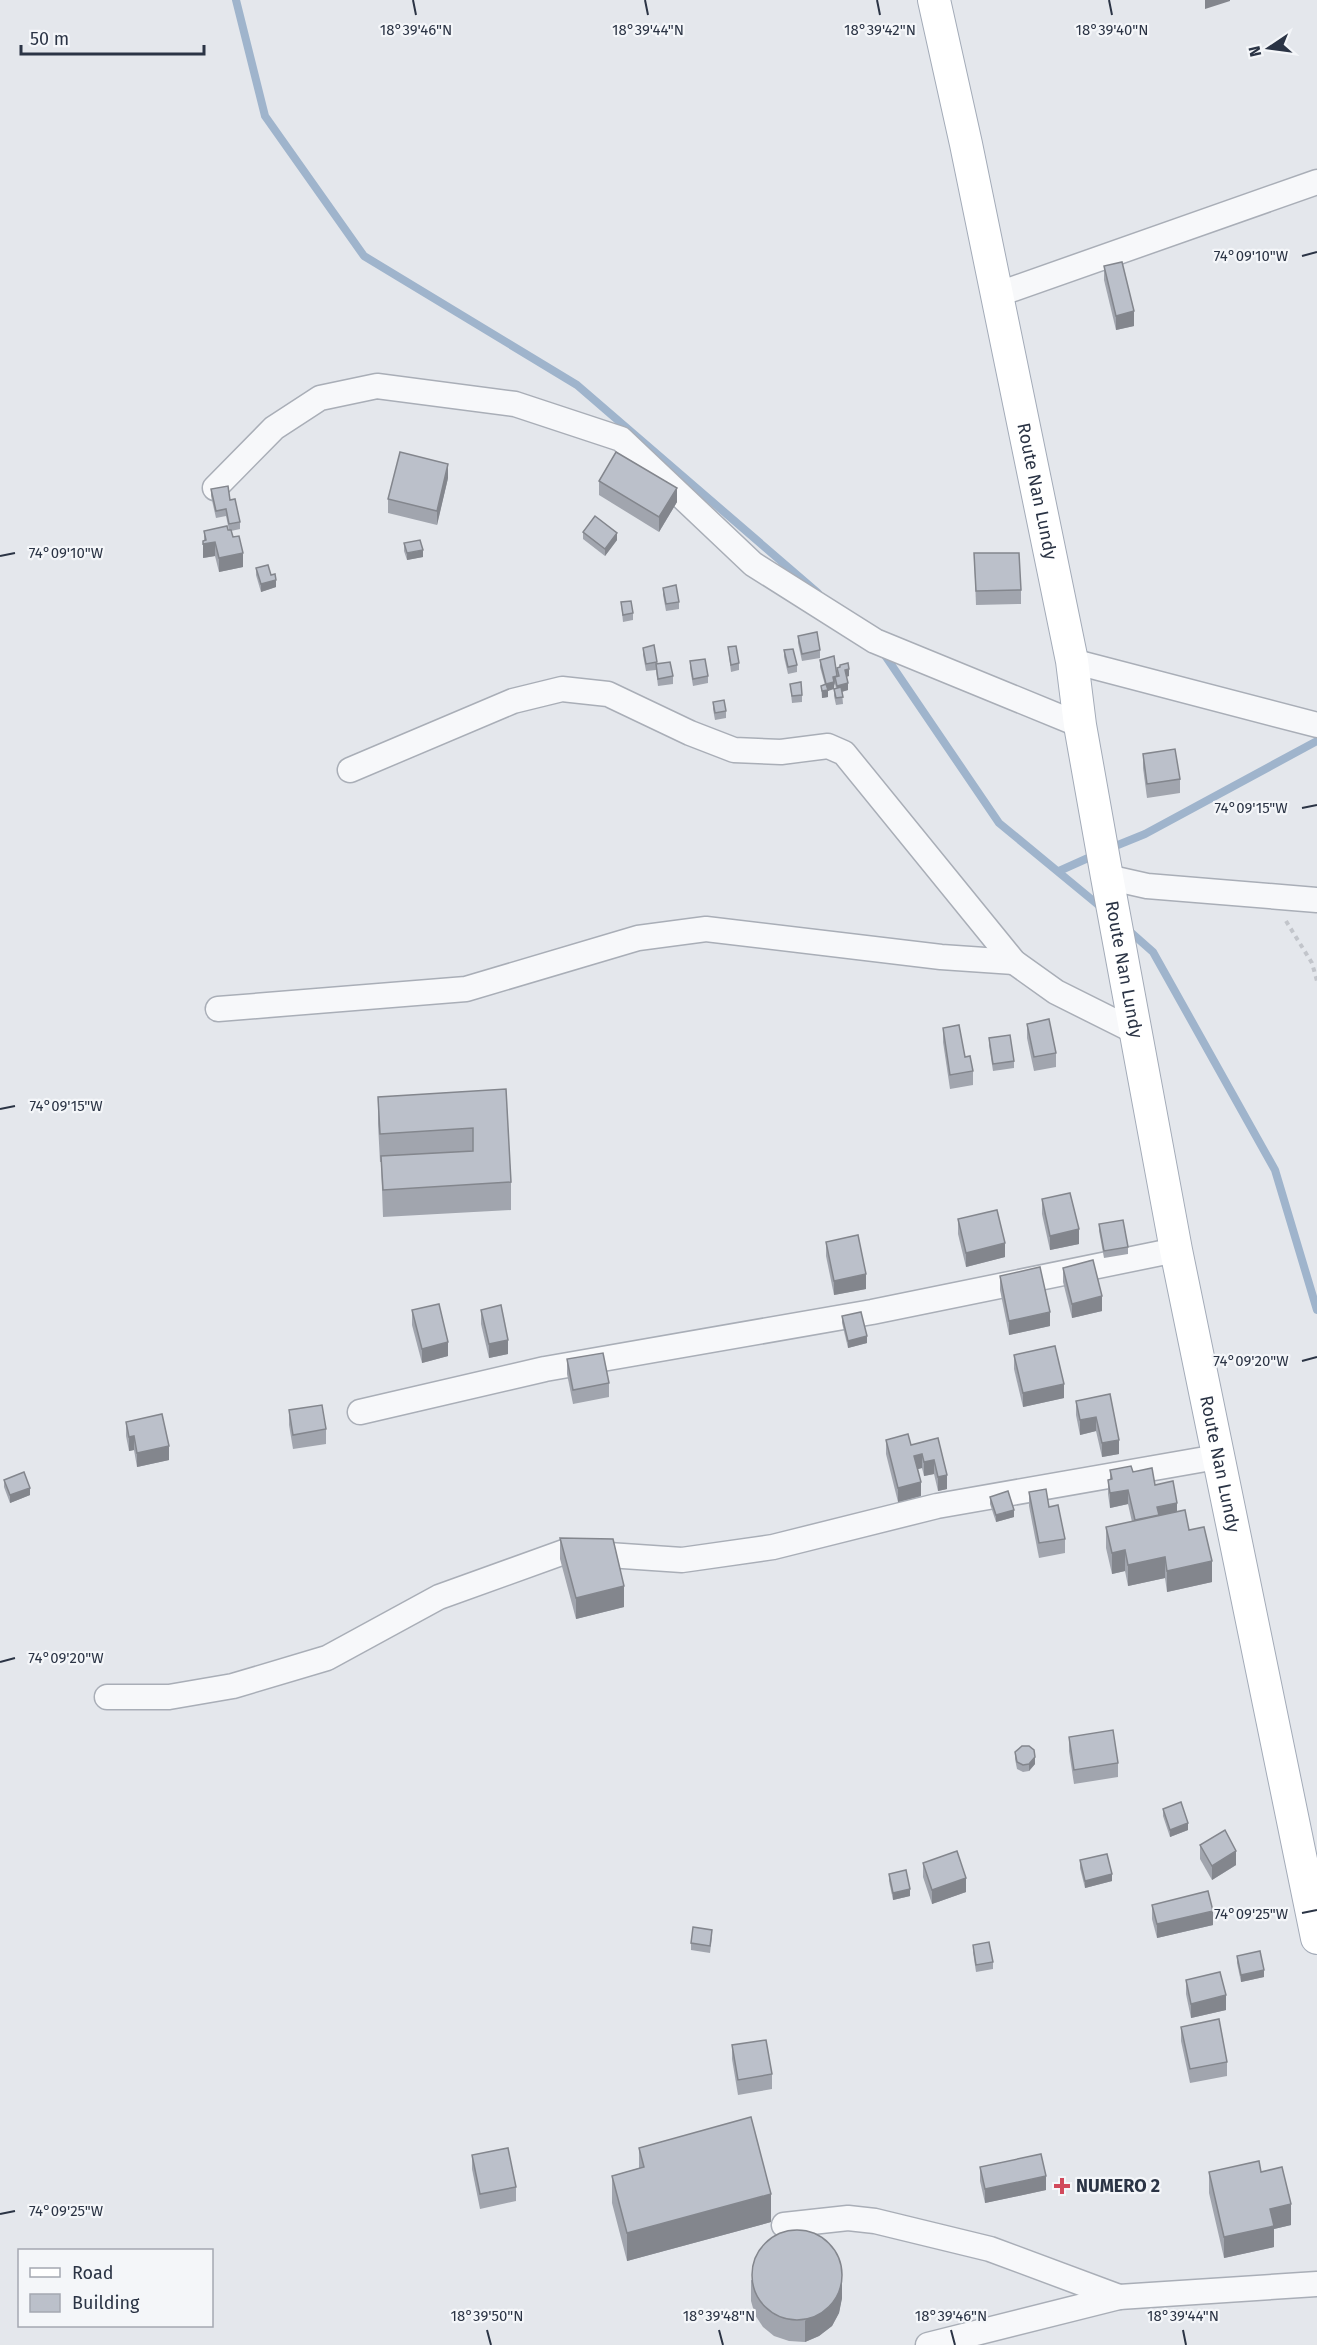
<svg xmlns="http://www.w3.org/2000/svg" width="1317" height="2345" font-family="'Fira Sans',sans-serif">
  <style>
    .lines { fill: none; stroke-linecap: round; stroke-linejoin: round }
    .stream { stroke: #9fb4cc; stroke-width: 8 }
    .minor-casing { stroke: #a9aeb7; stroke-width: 27 }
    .major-casing { stroke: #a3abb8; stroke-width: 34 }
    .path { stroke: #c2c5cb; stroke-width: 4; stroke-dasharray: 4.5 4.5; stroke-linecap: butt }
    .minor { stroke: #f7f8fa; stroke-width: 24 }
    .major { stroke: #fff; stroke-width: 32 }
    .wall { fill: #a1a5ae }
    .shaded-wall { fill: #83868d }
    .building { fill: #bbc0ca; stroke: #83868d; stroke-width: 1.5 }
    .ticks { fill: none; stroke: #2b3445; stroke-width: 2 }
    .poi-dot { fill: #d1495b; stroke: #f4f6f9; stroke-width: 2 }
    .labels { text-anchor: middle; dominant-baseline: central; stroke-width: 4.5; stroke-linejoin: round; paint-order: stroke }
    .street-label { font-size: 18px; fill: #2b3445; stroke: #f4f6f9 }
    .poi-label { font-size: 18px; font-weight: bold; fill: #2b3445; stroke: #f4f6f9; text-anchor: start }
    .ticks-label { font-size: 15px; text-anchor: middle; fill: #2b3445; stroke: #f4f6f9; stroke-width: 4.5; stroke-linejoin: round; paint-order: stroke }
  </style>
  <rect width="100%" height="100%" fill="#e4e7ec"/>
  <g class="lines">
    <g class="stream">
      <polyline points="236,0 265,116 364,256 577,385 818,593"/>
      <polyline points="882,651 999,823 1102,908"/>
      <polyline points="1108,849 1145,834 1317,741"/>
      <polyline points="1059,871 1097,854"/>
      <polyline points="1127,929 1153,952 1275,1170 1317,1310"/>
    </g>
    <defs>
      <g id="minor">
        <polyline points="996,295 1317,182"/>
        <polyline points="215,488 274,428 320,398 377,386 515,404 621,439 753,564 875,641 1080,725"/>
        <polyline points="1072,661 1317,725"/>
        <polyline points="350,770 513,701 562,689 608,694 690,733 734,750 781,752 828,746 844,753 1014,962 1056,992 1136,1032"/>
        <polyline points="1107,877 1147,886 1317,900"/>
        <polyline points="218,1009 466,989 638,938 706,929 941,957 1014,962"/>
        <polyline points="360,1412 545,1369 872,1312 1176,1250"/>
        <polyline points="107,1697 169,1697 233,1686 327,1658 439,1597 564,1552 682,1560 773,1547 937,1506 1217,1457"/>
        <polyline points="784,2225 848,2218 875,2221 990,2249 1119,2297"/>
        <polyline points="928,2345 1119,2297 1317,2284"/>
      </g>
      <g id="major">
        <path id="s1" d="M934,0L966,144L1072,661L1080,725L1107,877L1176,1250L1317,1938"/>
      </g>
    </defs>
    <use href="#minor" class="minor-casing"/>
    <use href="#major" class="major-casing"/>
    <polyline class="path" points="1286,921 1312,963 1317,981"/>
    <use href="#minor" class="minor"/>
    <use href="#major" class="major"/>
  </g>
  <g class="wall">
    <polygon points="1104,266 1134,326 1116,330 1104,280"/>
    <polygon points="448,478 437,525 388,513 388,499"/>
    <polygon points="599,481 677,502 659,532 599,495"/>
    <polygon points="211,489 230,500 240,522 240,529 231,531 243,567 219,572 215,556 203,558 203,541 204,541 204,531 229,530 226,516 216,518 211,496"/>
    <polygon points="583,532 617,540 605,556 583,539"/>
    <polygon points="404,543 423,557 407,560 404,551"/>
    <polygon points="974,553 1021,590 1021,604 976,605"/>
    <polygon points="256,568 271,575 276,587 261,592 256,575"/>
    <polygon points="663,588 679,602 679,609 666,611 663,595"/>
    <polygon points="621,602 633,613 633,620 623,622"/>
    <polygon points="798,636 820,650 820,658 802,661 798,643"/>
    <polygon points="728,647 739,663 739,670 731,672"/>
    <polygon points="643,648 657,662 657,664 673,676 673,684 658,686 656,670 646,671 643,655"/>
    <polygon points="784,650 797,665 797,672 788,674 784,657"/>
    <polygon points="820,660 837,675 837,668 849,676 846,677 848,690 842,692 843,704 836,705 834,696 834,689 836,689 835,684 828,691 828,697 822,698 821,686 825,685 820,667"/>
    <polygon points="690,661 708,676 708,683 693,686 690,668"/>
    <polygon points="790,684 802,695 802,702 792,703"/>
    <polygon points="713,702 726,711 726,718 715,720 713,709"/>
    <polygon points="1143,754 1180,779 1180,793 1147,798 1143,768"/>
    <polygon points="1027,1024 1056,1053 1056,1067 1034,1071 1027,1038"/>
    <polygon points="943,1028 965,1057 973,1071 973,1085 950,1089 943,1042"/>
    <polygon points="989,1038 1014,1061 1014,1068 993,1071 989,1045"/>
    <polygon points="506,1089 511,1182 511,1210 383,1217 381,1162 380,1162 378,1124 378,1097"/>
    <polygon points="1042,1199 1079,1244 1050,1250 1042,1214"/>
    <polygon points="958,1219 1005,1257 966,1267 958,1234"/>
    <polygon points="1099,1224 1128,1247 1128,1254 1104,1258 1099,1231"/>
    <polygon points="826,1242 866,1289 834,1295 826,1256"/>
    <polygon points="1063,1268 1102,1311 1072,1318 1063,1282"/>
    <polygon points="1000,1276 1050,1326 1009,1335 1000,1290"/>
    <polygon points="412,1310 448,1356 422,1363 412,1325"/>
    <polygon points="481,1310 508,1354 489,1358 481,1324"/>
    <polygon points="842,1316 867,1343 848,1348 842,1323"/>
    <polygon points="1014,1355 1064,1398 1023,1407 1014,1369"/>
    <polygon points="567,1359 609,1383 609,1397 573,1404 567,1374"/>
    <polygon points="1110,1394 1119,1454 1102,1457 1096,1431 1080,1435 1076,1415 1076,1401"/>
    <polygon points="289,1410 326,1429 326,1444 293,1449 289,1425"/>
    <polygon points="126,1422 169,1460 137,1467 134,1450 129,1451 126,1436"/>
    <polygon points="938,1438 947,1489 938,1491 934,1474 924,1476 922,1468 918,1469 921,1496 898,1502 886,1454 886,1440 911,1445"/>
    <polygon points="1110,1470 1133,1472 1155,1485 1177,1512 1189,1530 1212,1582 1167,1592 1165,1578 1128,1586 1125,1571 1112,1574 1106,1548 1106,1527 1132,1522 1128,1504 1110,1508 1108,1494 1108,1480 1110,1479"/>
    <polygon points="4,1480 30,1495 10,1503 4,1487"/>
    <polygon points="1029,1492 1049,1507 1065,1539 1065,1553 1039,1558 1029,1506"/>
    <polygon points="990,1497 1014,1517 996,1522 990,1504"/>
    <polygon points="560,1538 624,1607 576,1619 560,1559"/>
    <polygon points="1069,1737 1118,1763 1118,1777 1074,1784 1069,1751"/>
    <polygon points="1015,1752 1035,1764 1029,1771 1023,1772 1017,1769 1015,1759"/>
    <polygon points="1163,1809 1188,1830 1170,1837 1163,1816"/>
    <polygon points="1200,1845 1236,1865 1212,1880 1200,1859"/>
    <polygon points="1080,1860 1112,1881 1085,1888 1080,1868"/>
    <polygon points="923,1863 966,1892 932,1904 923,1877"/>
    <polygon points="889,1874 910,1896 893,1900 889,1881"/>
    <polygon points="1152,1905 1213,1925 1157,1938 1152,1919"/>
    <polygon points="712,1937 710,1953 691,1950 691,1943"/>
    <polygon points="973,1945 993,1962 993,1969 976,1972 973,1952"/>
    <polygon points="1237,1956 1264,1977 1241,1982 1237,1963"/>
    <polygon points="1186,1980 1226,2010 1191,2018 1186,1994"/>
    <polygon points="1181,2027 1227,2062 1227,2076 1190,2083 1181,2041"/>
    <polygon points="732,2045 772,2074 772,2089 738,2095 732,2059"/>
    <polygon points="639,2148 771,2222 627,2261 612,2203 612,2176 639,2168"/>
    <polygon points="472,2155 516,2187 516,2201 480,2209 472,2169"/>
    <polygon points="980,2167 1046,2190 985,2203 980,2181"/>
    <polygon points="1209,2172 1261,2172 1291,2225 1274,2229 1274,2247 1224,2258 1209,2193"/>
    <polygon points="751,2280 842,2298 839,2313 832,2326 819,2336 805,2342 789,2341 774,2336 763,2327 755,2315 751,2301"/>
  </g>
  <g class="shaded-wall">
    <polygon points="1205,0 1230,0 1230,1 1205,9"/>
    <polygon points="1134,311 1134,326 1116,330 1116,316"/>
    <polygon points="448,464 448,478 437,525 437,511"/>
    <polygon points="677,488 677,502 659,532 659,517"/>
    <polygon points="617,533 617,540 605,556 605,549"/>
    <polygon points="215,542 215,556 203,558 203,544"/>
    <polygon points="423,550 423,557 407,560 407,553"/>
    <polygon points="243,553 243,567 219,572 219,558"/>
    <polygon points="276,580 276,587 261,592 261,584"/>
    <polygon points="849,669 849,676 845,677 845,670"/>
    <polygon points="833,677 835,677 834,689 828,691 828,697 822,698 822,691 826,684"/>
    <polygon points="848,683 848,690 837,693 837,686"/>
    <polygon points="1079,1229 1079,1244 1050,1250 1050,1236"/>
    <polygon points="1005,1243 1005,1257 966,1267 966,1253"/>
    <polygon points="866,1274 866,1289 834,1295 834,1281"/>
    <polygon points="1102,1296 1102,1311 1072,1318 1072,1304"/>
    <polygon points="1050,1312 1050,1326 1009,1335 1009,1321"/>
    <polygon points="867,1336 867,1343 848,1348 848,1341"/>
    <polygon points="508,1340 508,1354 489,1358 489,1344"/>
    <polygon points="448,1342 448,1356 422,1363 422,1349"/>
    <polygon points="1064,1384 1064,1398 1023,1407 1023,1393"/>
    <polygon points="1096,1417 1096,1431 1080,1435 1080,1420"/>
    <polygon points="134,1436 134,1450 129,1451 129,1437"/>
    <polygon points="1119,1440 1119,1454 1102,1457 1102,1443"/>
    <polygon points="169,1446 169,1460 137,1467 137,1453"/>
    <polygon points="922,1454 922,1468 914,1470 914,1456"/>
    <polygon points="934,1460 934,1474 924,1476 924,1462"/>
    <polygon points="947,1475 947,1489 938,1491 938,1477"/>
    <polygon points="921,1482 921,1496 898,1502 898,1488"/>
    <polygon points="30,1488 30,1495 10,1503 10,1495"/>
    <polygon points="1128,1490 1128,1504 1110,1508 1110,1493"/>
    <polygon points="1177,1503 1177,1517 1159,1521 1157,1507"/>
    <polygon points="1014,1510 1014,1517 996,1522 996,1515"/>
    <polygon points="1125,1550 1125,1571 1112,1574 1112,1553"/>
    <polygon points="1165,1557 1165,1578 1128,1586 1128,1565"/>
    <polygon points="1212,1561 1212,1582 1167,1592 1167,1571"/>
    <polygon points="624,1586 624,1607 576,1619 576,1598"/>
    <polygon points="1035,1757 1035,1764 1029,1771 1029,1764"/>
    <polygon points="1188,1823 1188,1830 1170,1837 1170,1830"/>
    <polygon points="1236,1851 1236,1865 1212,1880 1212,1866"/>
    <polygon points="1112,1874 1112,1881 1085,1888 1085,1881"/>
    <polygon points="966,1878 966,1892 932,1904 932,1890"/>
    <polygon points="910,1889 910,1896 893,1900 893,1893"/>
    <polygon points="1213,1911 1213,1925 1157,1938 1157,1924"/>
    <polygon points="1264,1970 1264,1977 1241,1982 1241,1975"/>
    <polygon points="1226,1995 1226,2010 1191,2018 1191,2004"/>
    <polygon points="1046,2176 1046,2190 985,2203 985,2189"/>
    <polygon points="771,2194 771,2222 627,2261 627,2233"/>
    <polygon points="1291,2204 1291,2225 1274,2229 1274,2247 1224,2258 1224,2237 1270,2209"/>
    <polygon points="842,2277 842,2298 839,2313 832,2326 819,2336 805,2342 805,2321"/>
  </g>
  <g class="building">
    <polygon points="1122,262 1134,311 1116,316 1104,266"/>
    <polygon points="400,452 448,464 437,511 388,499"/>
    <polygon points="616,452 677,488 659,517 599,481"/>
    <polygon points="228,486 230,500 235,499 240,522 229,524 226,509 216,511 211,489"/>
    <polygon points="595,516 617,533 605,549 583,532"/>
    <polygon points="227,526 228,530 231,530 233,537 239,536 243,553 219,558 215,542 203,544 203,541 206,540 204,531"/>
    <polygon points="420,540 423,550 407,553 404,543"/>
    <polygon points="974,553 1019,553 1021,590 976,591"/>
    <polygon points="268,565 271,575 275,574 276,580 261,584 256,568"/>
    <polygon points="676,585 679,602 666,604 663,588"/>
    <polygon points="631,601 633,613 623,615 621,602"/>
    <polygon points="817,632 820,650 802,654 798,636"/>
    <polygon points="654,645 657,662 646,664 643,648"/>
    <polygon points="736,646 739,663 731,665 728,647"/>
    <polygon points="793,649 797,665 788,667 784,650"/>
    <polygon points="834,656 837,676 833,677 834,682 826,684 820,660"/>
    <polygon points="705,659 708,676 693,679 690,661"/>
    <polygon points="670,662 673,676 658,679 656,664"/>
    <polygon points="848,663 849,669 845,670 848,683 837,686 835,677 839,676 837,668 840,667 840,665"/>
    <polygon points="801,682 802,695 792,696 790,684"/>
    <polygon points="826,684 828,690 822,691 821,686"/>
    <polygon points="841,687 843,697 836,698 834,689"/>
    <polygon points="724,700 726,711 715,713 713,702"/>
    <polygon points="1175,749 1180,779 1147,784 1143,754"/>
    <polygon points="1049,1019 1056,1053 1034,1057 1027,1024"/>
    <polygon points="959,1025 965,1057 970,1056 973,1071 950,1075 943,1028"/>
    <polygon points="1010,1035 1014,1061 993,1064 989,1038"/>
    <polygon points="506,1089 511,1182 383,1190 381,1156 473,1151 473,1128 380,1134 378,1097"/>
    <polygon points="1070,1193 1079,1229 1050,1236 1042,1199"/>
    <polygon points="997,1210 1005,1243 966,1253 958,1219"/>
    <polygon points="1123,1220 1128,1247 1104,1251 1099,1224"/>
    <polygon points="858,1235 866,1274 834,1281 826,1242"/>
    <polygon points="1093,1260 1102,1296 1072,1304 1063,1268"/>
    <polygon points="1040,1267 1050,1312 1009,1321 1000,1276"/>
    <polygon points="439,1304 448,1342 422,1349 412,1310"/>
    <polygon points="501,1305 508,1340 489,1344 481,1310"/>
    <polygon points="861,1312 867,1336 848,1341 842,1316"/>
    <polygon points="1055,1346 1064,1384 1023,1393 1014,1355"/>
    <polygon points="603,1353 609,1383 573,1390 567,1359"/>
    <polygon points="1110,1394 1119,1440 1102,1443 1096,1417 1080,1420 1076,1401"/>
    <polygon points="322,1405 326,1429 293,1435 289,1410"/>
    <polygon points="162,1414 169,1446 137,1453 134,1436 129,1437 126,1422"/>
    <polygon points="908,1434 911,1445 938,1438 947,1475 938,1477 934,1460 924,1462 922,1454 914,1456 921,1482 898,1488 886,1440"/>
    <polygon points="1131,1466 1133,1472 1152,1468 1155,1485 1173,1481 1177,1503 1157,1507 1159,1515 1135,1520 1128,1490 1110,1493 1108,1480 1112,1479 1110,1470"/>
    <polygon points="24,1472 30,1488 10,1495 4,1480"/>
    <polygon points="1046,1489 1049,1507 1058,1505 1065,1539 1039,1543 1029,1492"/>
    <polygon points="1008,1491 1014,1510 996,1515 990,1497"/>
    <polygon points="1185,1510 1189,1530 1204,1527 1212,1561 1167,1571 1165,1557 1128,1565 1125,1550 1112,1553 1106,1527"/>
    <polygon points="560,1538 613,1539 624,1586 576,1598"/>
    <polygon points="1113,1730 1118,1763 1074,1770 1069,1737"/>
    <polygon points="1022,1746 1029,1746 1034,1750 1035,1757 1029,1764 1023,1765 1017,1762 1015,1752"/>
    <polygon points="1181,1802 1188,1823 1170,1830 1163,1809"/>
    <polygon points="1225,1830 1236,1851 1212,1866 1200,1845"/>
    <polygon points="957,1851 966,1878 932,1890 923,1863"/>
    <polygon points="1107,1854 1112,1874 1085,1881 1080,1860"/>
    <polygon points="906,1870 910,1889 893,1893 889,1874"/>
    <polygon points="1208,1891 1213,1911 1157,1924 1152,1905"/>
    <polygon points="693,1927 712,1930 710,1946 691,1943"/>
    <polygon points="989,1942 993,1962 976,1965 973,1945"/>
    <polygon points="1260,1951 1264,1970 1241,1975 1237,1956"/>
    <polygon points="1220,1972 1226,1995 1191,2004 1186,1980"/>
    <polygon points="1219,2019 1227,2062 1190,2069 1181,2027"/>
    <polygon points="766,2040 772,2074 738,2080 732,2045"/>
    <polygon points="751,2117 771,2194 627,2233 612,2176 644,2167 639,2148"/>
    <polygon points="508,2148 516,2187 480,2194 472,2155"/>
    <polygon points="1041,2154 1046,2176 985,2189 980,2167"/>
    <polygon points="1259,2161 1261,2172 1282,2167 1291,2204 1270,2209 1274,2226 1224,2237 1209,2172"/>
    <circle cx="797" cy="2275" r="45"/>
  </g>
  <path class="ticks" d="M413,0L416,15M645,0L648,15M877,0L880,15M1109,0L1112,15M1302,256L1317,252M0,556L15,553M1302,808L1317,805M0,1109L15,1106M1302,1361L1317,1357M0,1662L15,1658M1302,1913L1317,1910M0,2214L15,2211M487,2330L491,2345M719,2330L723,2345M951,2330L955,2345M1183,2330L1186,2345"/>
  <path class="poi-dot" d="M1059 2177h6v6h6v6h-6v6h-6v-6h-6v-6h6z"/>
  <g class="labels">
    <g class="street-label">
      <text stroke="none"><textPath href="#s1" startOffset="502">Route Nan Lundy</textPath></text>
      <text stroke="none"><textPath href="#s1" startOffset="988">Route Nan Lundy</textPath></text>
      <text stroke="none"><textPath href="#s1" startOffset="1492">Route Nan Lundy</textPath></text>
    </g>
    <g class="poi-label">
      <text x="1076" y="2186">NUMERO 2</text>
    </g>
  </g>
  <g class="ticks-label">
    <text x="416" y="35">18°39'46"N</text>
    <text x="648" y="35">18°39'44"N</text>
    <text x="880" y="35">18°39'42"N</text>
    <text x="1112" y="35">18°39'40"N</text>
    <text x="1251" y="261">74°09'10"W</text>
    <text x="66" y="558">74°09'10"W</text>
    <text x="1251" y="813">74°09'15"W</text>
    <text x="66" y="1111">74°09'15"W</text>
    <text x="1251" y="1366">74°09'20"W</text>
    <text x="66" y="1663">74°09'20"W</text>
    <text x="1251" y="1919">74°09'25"W</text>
    <text x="66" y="2216">74°09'25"W</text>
    <text x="487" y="2321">18°39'50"N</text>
    <text x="719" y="2321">18°39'48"N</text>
    <text x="951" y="2321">18°39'46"N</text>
    <text x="1183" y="2321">18°39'44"N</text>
  </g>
  <rect x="18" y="2249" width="195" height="78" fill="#f4f6f9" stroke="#a4a8b1" stroke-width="1.5"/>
  <rect x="30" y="2268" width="30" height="9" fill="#ffffff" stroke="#a4a8b1" stroke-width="1.5"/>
  <text x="72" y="2279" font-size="18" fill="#2b3445">Road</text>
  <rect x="30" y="2294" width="30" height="18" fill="#bbc0ca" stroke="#a4a8b1" stroke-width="1.5"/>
  <text x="72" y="2309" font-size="18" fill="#2b3445">Building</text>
  <g transform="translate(1269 48) rotate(257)" stroke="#f4f6f9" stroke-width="4.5" paint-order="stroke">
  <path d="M0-4.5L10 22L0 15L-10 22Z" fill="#2b3445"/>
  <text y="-9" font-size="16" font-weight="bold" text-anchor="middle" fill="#2b3445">N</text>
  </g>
  <path d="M21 45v9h183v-9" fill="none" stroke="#2b3445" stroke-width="3"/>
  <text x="30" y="45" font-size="18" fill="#2b3445" stroke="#f4f6f9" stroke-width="4.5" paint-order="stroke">50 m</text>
</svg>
